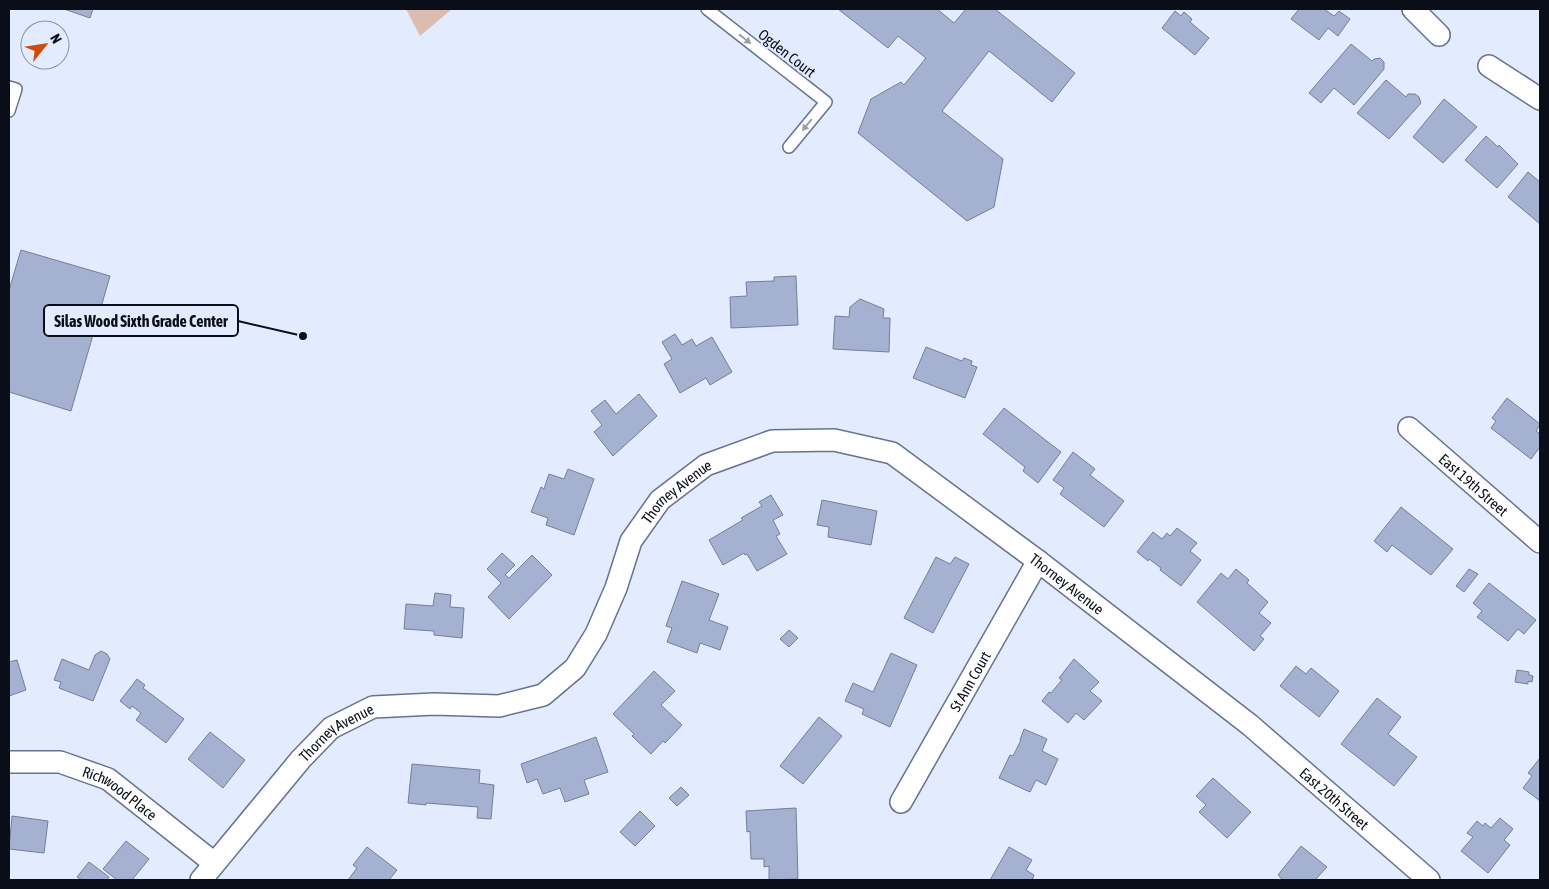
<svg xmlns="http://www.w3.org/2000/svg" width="1549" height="889" font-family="'Asap Condensed',sans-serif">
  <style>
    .green { fill: #dcbcb0 }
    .building { fill: #a4b1d0; stroke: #727e9b }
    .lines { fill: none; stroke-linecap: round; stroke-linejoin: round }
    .lane-casing { stroke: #66728f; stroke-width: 14 }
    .street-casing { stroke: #66728f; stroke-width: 24 }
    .lane { stroke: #fff; stroke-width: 11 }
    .street { stroke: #fff; stroke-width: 21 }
    .oneway { fill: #9d9fa3 }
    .labels { text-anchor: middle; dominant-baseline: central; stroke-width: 4.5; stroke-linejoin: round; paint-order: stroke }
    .street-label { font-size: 15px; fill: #0a0e19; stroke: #e3ebff }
    .leader { fill: none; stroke: #0a0e19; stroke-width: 2 }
    .callout-dot { fill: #0a0e19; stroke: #e3ebff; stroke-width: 2 }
    .callout { fill: #e3ebff; stroke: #0a0e19; stroke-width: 2 }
    .callout-label { font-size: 16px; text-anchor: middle; font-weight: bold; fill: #0a0e19 }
  </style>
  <rect width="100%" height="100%" fill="#e3ebff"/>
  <polygon class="green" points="406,9 452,9 420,36"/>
  <g class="building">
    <polygon points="64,9 93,9 90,18"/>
    <polygon points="838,9 937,9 954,23 966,9 995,9 1075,73 1052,102 989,51 942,111 1003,159 994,207 967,221 858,133 871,99 901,82 904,85 926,58 898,36 888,48"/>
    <polygon points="1299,9 1324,9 1334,16 1339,11 1350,19 1338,36 1328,28 1319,40 1291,19"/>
    <polygon points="1175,11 1181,16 1184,12 1192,19 1190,22 1209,38 1195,55 1162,28"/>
    <polygon points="1351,44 1372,61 1374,59 1380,58 1384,62 1384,69 1354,105 1334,88 1321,103 1309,93"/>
    <polygon points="1386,80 1406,97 1408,94 1415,94 1419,97 1421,103 1389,139 1357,113"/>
    <polygon points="1444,99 1477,127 1443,163 1413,137"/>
    <polygon points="1486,136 1498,147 1499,145 1518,164 1497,188 1465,160"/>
    <polygon points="1528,172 1540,182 1540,224 1508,197"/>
    <polygon points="21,250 110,276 71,411 9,392 9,290"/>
    <polygon points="796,276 798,325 731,328 730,297 747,296 746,282 774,281 774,277"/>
    <polygon points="860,299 884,309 883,318 890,318 889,352 833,349 835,316 849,317 850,307"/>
    <polygon points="675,334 682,345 692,339 696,346 712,337 732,372 710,385 706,378 680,393 664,364 672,359 662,342"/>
    <polygon points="926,347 962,361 964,358 972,361 971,365 977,367 965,398 913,378"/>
    <polygon points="639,394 657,416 613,456 594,432 602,425 591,411 605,400 616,414"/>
    <polygon points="1507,398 1540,424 1536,431 1540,434 1540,447 1531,459 1491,428 1496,421 1492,418"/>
    <polygon points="1004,408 1061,452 1038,483 1023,471 1025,467 983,434"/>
    <polygon points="1073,452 1095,469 1090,475 1124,501 1104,527 1060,494 1064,488 1053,480"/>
    <polygon points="568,469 594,479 574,535 546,525 548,518 531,512 541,487 544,489 549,474 564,479"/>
    <polygon points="771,495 783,515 773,520 780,534 776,536 787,554 757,571 747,554 745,555 744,553 723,565 709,540 743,520 741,518 762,506 759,502"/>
    <polygon points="822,500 877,511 871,545 828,537 829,527 817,525"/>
    <polygon points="1401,507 1453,549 1431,575 1392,545 1387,552 1374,541"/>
    <polygon points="1177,528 1197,543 1190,551 1201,560 1181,586 1160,570 1161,568 1149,559 1148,561 1137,552 1153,532 1162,539 1167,533 1170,536"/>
    <polygon points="502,553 515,565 505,575 509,578 532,555 552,575 509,619 488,597 501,583 487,569"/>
    <polygon points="936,557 950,564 955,557 969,564 933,633 904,618"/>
    <polygon points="1236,569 1249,580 1247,583 1268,602 1259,613 1271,623 1260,636 1264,639 1254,651 1197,602 1221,573 1228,579"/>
    <polygon points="1469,569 1478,574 1464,592 1456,586"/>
    <polygon points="682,581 719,594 709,620 728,627 720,650 700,643 697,653 667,642 672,628 666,626"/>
    <polygon points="1489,583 1536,620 1524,634 1518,629 1508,641 1477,617 1482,611 1473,603"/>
    <polygon points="435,593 451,595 450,607 464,608 462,638 434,635 434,631 404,629 406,604 433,606"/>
    <polygon points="789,630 798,638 789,647 780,639"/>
    <polygon points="101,651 107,654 110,659 93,701 59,688 61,682 54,680 62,659 89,670 95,655"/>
    <polygon points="891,653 917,665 890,727 862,714 864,709 845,701 853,683 873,692"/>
    <polygon points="1074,659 1099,682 1090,691 1102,701 1084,720 1076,713 1068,723 1042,701 1049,692 1051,693 1062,680 1059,678"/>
    <polygon points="17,660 26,690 9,696 9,662"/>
    <polygon points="1296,666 1306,674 1311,668 1339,691 1319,717 1280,686"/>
    <polygon points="1517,670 1529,672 1529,675 1533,676 1532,682 1528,681 1528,684 1515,682"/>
    <polygon points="654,671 675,691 661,705 682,725 665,743 663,741 651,754 632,736 634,734 613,714"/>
    <polygon points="137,679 145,685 143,688 184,719 166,743 136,720 141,713 132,706 130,709 120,701"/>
    <polygon points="1377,698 1401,717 1388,734 1417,757 1394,786 1341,744"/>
    <polygon points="819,717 842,736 803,784 780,766"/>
    <polygon points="1024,729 1047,739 1042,751 1058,759 1046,785 1036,780 1030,792 999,778 1010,755 1013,756 1021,740 1020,740"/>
    <polygon points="210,732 245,760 223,788 188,759"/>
    <polygon points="596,737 608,772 584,780 589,794 565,802 560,788 543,794 537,779 527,783 521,764"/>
    <polygon points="1540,758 1540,801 1523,788 1532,776 1528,773"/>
    <polygon points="412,764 480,770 479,783 494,785 491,819 477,818 478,807 426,803 426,805 408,803"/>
    <polygon points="1213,778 1251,812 1227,838 1199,812 1206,805 1196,796"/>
    <polygon points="681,787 689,795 677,806 669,798"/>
    <polygon points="796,808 798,879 769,880 769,866 764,867 764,859 751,859 750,831 747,832 746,811"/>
    <polygon points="640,811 655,826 635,846 620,832"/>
    <polygon points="12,816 48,821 44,853 9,849"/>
    <polygon points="1500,818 1513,829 1504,840 1510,845 1488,873 1461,851 1473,837 1467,833 1477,821 1483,826 1485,823 1491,828"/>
    <polygon points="126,841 149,859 132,880 117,880 103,869"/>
    <polygon points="1301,846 1327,867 1315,880 1281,880 1282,879 1278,875"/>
    <polygon points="367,847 397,870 389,880 348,880 357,868 353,865"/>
    <polygon points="1009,847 1032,860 1026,870 1034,875 1032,880 990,880"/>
    <polygon points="89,862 109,877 107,880 82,880 77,877"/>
  </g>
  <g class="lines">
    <defs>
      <g id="lane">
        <polyline points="707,9 826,102 789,147"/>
        <polyline points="9,87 16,89 9,111"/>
      </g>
      <g id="street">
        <polyline points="1413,9 1439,35"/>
        <polyline points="1489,66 1540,99"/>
        <path id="s1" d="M1409,428L1540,542"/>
        <path id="s2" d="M9,762H60L108,779L214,863"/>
        <path id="s3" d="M901,802L1038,561"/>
        <path id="s4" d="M201,880L301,759L331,728L373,707L434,704L499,706L543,695L575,668L596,634L616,588L631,541L660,500L706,465L772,441L834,440L892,453L1038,561L1250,725L1429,880"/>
      </g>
    </defs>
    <use href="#lane" class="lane-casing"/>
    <use href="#street" class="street-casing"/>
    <use href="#lane" class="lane"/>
    <use href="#street" class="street"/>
  </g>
  <defs><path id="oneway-solid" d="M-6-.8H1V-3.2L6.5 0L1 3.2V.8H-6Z" transform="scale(1.25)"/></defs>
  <g class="oneway">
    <use href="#oneway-solid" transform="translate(745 39) rotate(38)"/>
    <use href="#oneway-solid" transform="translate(807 125) rotate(129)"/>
  </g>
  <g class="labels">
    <g class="street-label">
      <text transform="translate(787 53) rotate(38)">Ogden Court</text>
      <text stroke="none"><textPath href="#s1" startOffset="86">East 19th Street</textPath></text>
      <text stroke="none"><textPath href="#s4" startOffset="668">Thorney Avenue</textPath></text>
      <text stroke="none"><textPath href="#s4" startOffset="1118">Thorney Avenue</textPath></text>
      <text stroke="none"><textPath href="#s3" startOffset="139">St Ann Court</textPath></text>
      <text stroke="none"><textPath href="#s4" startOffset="202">Thorney Avenue</textPath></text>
      <text stroke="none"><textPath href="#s2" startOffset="119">Richwood Place</textPath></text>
      <text stroke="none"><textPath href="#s4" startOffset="1461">East 20th Street</textPath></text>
    </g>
  </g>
  <path class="leader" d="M303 336L238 321"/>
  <circle class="callout-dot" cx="303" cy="336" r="5"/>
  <rect class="callout" x="44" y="305" width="194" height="31" rx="5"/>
  <g class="callout-label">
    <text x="141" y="327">Silas Wood Sixth Grade Center</text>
  </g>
  <rect width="1549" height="889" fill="none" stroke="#0a0e19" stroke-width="20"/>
  <g transform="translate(45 45) rotate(60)"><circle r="24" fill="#e3ebff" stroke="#8c93a3"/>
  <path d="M0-4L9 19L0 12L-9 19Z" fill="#d04a0b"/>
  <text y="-8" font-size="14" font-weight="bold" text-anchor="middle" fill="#0a0e19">N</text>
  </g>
</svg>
